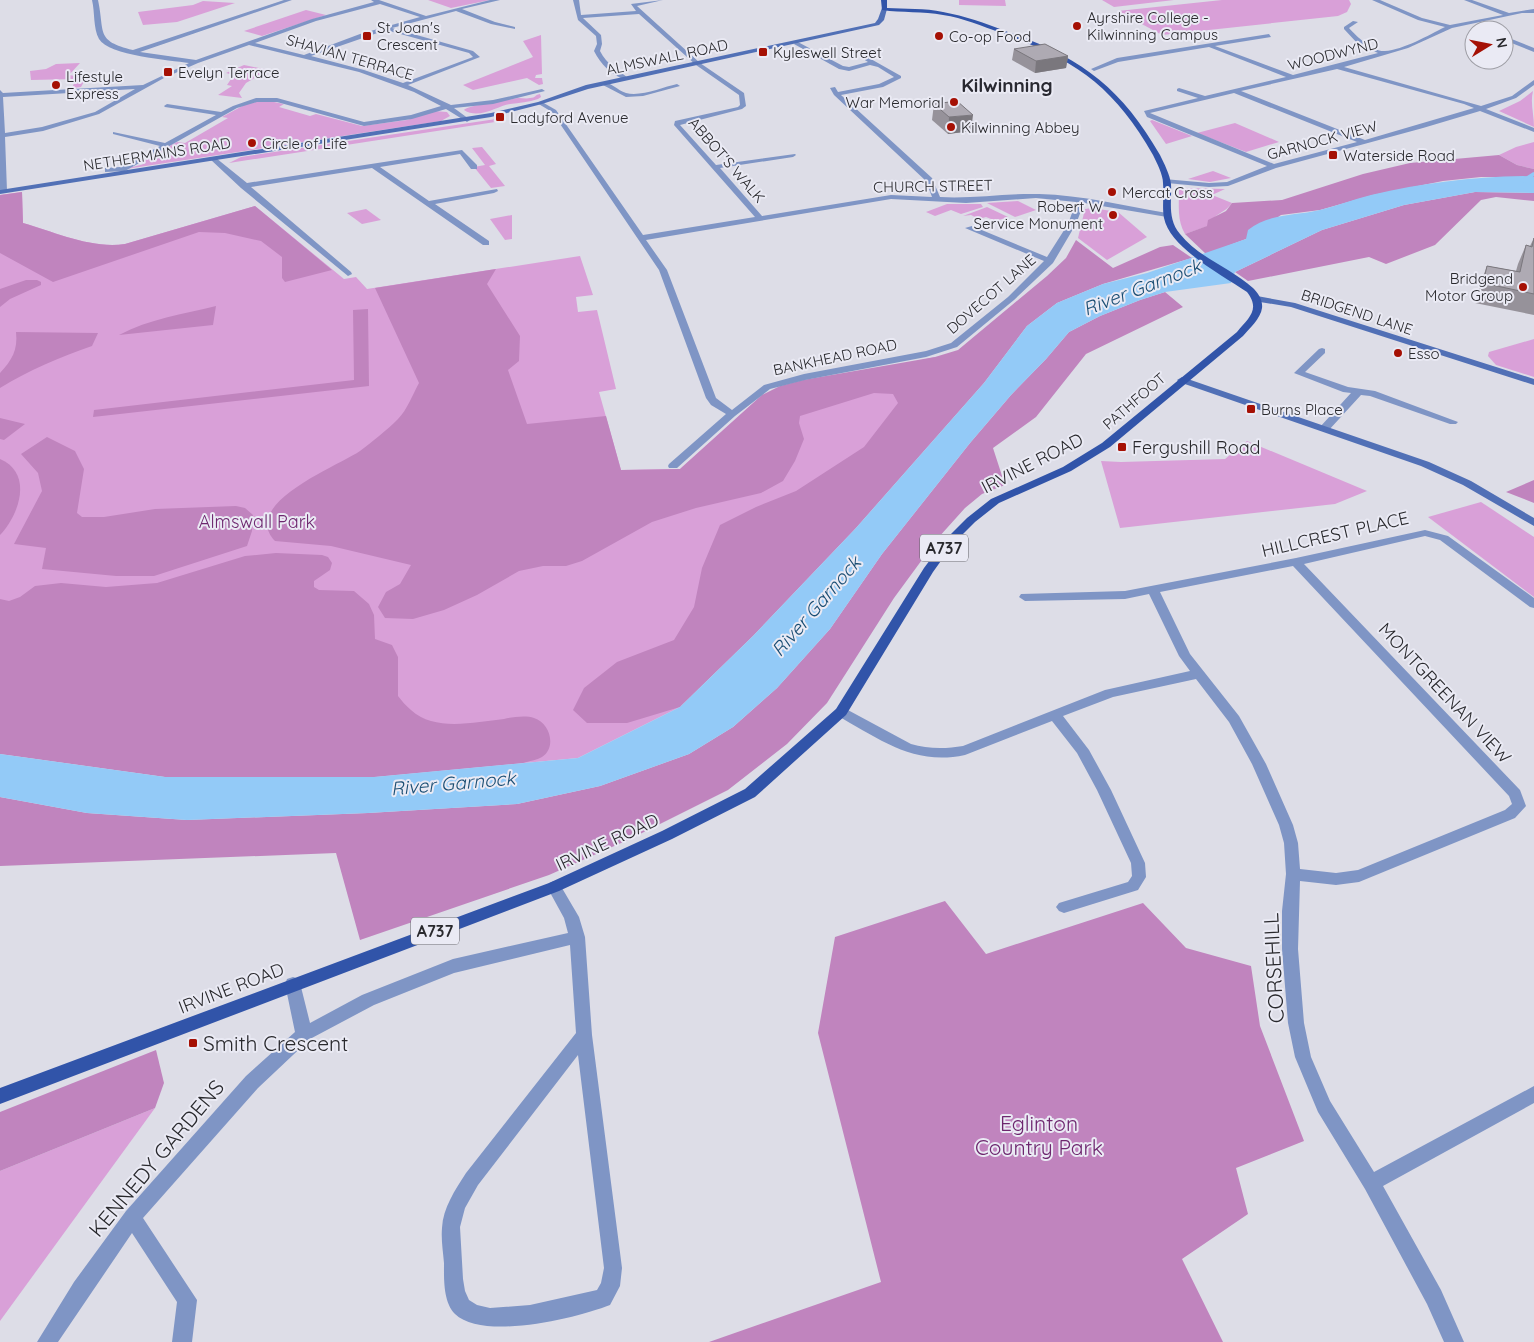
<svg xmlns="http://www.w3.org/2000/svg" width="1534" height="1342" font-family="Quicksand,sans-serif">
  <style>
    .green { fill: #d9a0d8 }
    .forest { fill: #c084be }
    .water { fill: #93caf7 }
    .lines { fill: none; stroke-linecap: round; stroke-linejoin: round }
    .stream { stroke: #93caf7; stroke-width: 4 }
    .minor { fill: #7f95c5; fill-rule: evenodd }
    .secondary { fill: #5170b6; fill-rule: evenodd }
    .primary { fill: #3154a9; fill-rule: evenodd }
    .wall { fill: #96929a }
    .shaded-wall { fill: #7a777d }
    .building { fill: #aeaab3; stroke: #7a777d }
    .poi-dot { fill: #a51004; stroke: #eaeaf4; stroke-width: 2 }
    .labels { text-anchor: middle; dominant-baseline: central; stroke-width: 4; stroke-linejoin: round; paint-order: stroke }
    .far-poi-label { font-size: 15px; fill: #29292d; stroke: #eaeaf4; text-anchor: start }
    .far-street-label { font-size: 15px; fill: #29292d; stroke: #eaeaf4 }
    .shield { fill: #eaeaf4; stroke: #636369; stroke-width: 1 }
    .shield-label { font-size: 16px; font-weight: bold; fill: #29292d }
    .poi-label { font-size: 18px; fill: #29292d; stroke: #eaeaf4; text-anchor: start }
    .street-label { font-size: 18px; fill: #29292d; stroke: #eaeaf4 }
    .park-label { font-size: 18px; fill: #6d266e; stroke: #eaeaf4 }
    .far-district-label { font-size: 19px; font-weight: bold; fill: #292931; stroke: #eaeaf4 }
    .water-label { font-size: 19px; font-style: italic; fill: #194d73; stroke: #eaeaf4 }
    .near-street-label { font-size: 21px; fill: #29292d; stroke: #eaeaf4 }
    .near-poi-label { font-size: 21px; fill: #29292d; stroke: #eaeaf4; text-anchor: start }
    .near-park-label { font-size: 21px; fill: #6d266e; stroke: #eaeaf4 }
  </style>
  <rect width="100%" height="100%" fill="#dddde7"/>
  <g class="green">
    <polygon points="428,0 490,0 451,8"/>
    <polygon points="959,0 1005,0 1006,6 959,5"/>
    <polygon points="1102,0 1174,0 1114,7"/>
    <polygon points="1222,0 1349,0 1351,4 1347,12 1338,16 1162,35 1118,11"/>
    <polygon points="203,1 235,3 177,22 143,25 138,12 193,5"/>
    <polygon points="306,10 326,15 262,36 244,31"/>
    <polygon points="541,35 542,74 536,75 535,78 542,78 543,84 539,85 527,78 473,90 463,85 533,57 523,41"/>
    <polygon points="80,63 69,75 86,78 81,87 72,88 76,79 31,80 30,71 46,69 56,64"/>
    <polygon points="244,65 269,70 246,83 239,93 242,98 218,95 232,86 227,85 231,79 237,76 226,73"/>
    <path d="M1533,91C1530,103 1534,114 1534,127L1499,111L1520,101Z"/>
    <path d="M540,94L541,97L538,99C529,102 519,103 510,104C497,106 479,120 464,110C468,105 509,100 518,98C522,98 527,99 530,98C536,98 534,95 540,94Z"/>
    <path d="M256,102H274L284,104L279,107L310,116L316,114L362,126L407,120L434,111L447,112L450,116L441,121L126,169C133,166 140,166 146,163L144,160L177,142L185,143L228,118L222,117L246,104Z"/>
    <polygon points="496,119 493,121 495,122 229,163 241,157"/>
    <polygon points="1152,120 1192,136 1166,144 1150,121"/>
    <polygon points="1235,123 1279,142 1246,152 1197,133"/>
    <polygon points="1534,142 1534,169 1517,165 1499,155 1516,147"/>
    <polygon points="482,147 496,164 489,166 505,186 491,188 474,167 485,165 472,148"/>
    <polygon points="1213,171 1231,178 1210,182 1188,179"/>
    <path d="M1184,188L1225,189L1212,195L1232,203C1223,215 1215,212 1208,226L1185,234C1177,220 1179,206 1179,190Z"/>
    <path d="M22,192L23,223C55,232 91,249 125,244L255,206L344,279L356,277L367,289L580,256L593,295L576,297L578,312L597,310L616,389L599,392L621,470L680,469L762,395L935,357L680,707L578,758L374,777L0,754V195Z"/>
    <polygon points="1018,201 1036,210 1015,217 987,203"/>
    <polygon points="947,204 981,204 983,207 961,214 951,210 935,216 926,212"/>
    <polygon points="987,207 1008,217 996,221 986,217 979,219 971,215 963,216"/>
    <polygon points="1092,208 1118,212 1147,237 1107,260 1078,238 1085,209"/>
    <polygon points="366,209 381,220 362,224 347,213"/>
    <polygon points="512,215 512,239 505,240 490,219"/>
    <polygon points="1534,339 1534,377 1496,365 1488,356 1489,352"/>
    <polygon points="1247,441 1367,491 1335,504 1120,528 1101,461 1121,462 1225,459"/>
    <polygon points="1481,502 1534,537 1534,597 1428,517"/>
    <polygon points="155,1108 0,1321 0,1171"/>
  </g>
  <g class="forest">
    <polygon points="1499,155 1517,165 1534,169 1534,177 1481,177 1443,181 1373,195 1320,210 1281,215 1246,239 1206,254 1185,234 1207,226 1208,220 1226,211 1232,203 1282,200 1363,174 1410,163"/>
    <path d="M22,192L23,223C55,232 91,249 125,244L255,206L332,270L285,282L282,278V257L261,241L225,233L199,232L53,282L0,253V195Z"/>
    <polygon points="1475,192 1534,193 1534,201 1496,197 1481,200 1435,245 1386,264 1369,257 1248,281 1235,272 1322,230 1404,205"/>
    <path d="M1076,240L1113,268L1160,247L1173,245L1192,258L1103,284L1057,303L1027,326L984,383L856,528L753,636L680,707L627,723H587L573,710L584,688L617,662L674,640L694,607L702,568L720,525L756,507L796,491L864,447L898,403L893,394L874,393L800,416L799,423L804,439L795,461L783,481L761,493L696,508L652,522L582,561L566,566H543L519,571L477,595L444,610L413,619L385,618L378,607L386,592L400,584L411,565L331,546L275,541C239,504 338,466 360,451C372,442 387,430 398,419C407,410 413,394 419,383L375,288L496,269L487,284L520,336L519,361L508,370L527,424L606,416L621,470L680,469L762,395L780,386L803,380L935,357L958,350L1047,276L1066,258Z"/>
    <polygon points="26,280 37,280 41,282 41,285 10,299 0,307 0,289"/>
    <polygon points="1165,292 1183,307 1086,354 1036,417 993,448 1005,485 982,494 965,508 938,538 894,598 827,703 787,744 728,790 630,839 549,875 360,940 336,853 0,866 0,797 87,813 187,820 368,813 517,804 600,786 689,754 733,727 777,688 830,629 882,554 970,443 1011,395 1046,359 1069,332 1100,316 1140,300"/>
    <path d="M216,306L213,325L119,335C149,319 183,314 216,306Z"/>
    <polygon points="368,309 369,386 93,417 94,410 354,380 353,310"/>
    <path d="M16,332L98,333L92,346C60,357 29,370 0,388V373C12,360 18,350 16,332Z"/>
    <polygon points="0,418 25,424 4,440 0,439"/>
    <polygon points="47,437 75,451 84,469 77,513 82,517 104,517 155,509 236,506 245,508 253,515 252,531 247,546 154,576 116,576 42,569 46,548 14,544 42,491 38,473 21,454"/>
    <path d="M0,459C33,473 20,514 0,535Z"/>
    <polygon points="1534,480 1534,503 1506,492"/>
    <path d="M276,553L322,555L328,557L332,563L330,570L314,581V587L319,590L354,591L369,604L374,615L375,639L392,645L398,657V696C402,701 406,706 411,710C435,732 474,722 504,719C512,717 526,715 534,718C550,723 557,747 542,757C537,760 529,761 523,763L374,777H165L0,754V599L9,601L20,597L35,586L61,583L106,587L157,583L245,556Z"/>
    <polygon points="945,901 986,954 1143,903 1186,948 1251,966 1260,1026 1304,1141 1236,1168 1248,1214 1182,1259 1223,1342 709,1342 881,1282 818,1033 835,937"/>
    <polygon points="156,1050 164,1083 155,1108 0,1171 0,1112"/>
  </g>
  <path class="water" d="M1523,176L1534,177V193L1475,192L1404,205L1322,230L1235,272L1231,283L1165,292L1140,300L1100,316L1069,332L1046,359L1011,395L970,443L882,554L830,629L777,688L733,727L689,754L600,786L517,804L368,813L187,820L87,813L0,797V754L165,777H374L578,758L680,707L753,636L856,528L984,383L1027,326L1057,303L1103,284L1147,273L1246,239L1248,230C1269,213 1295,216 1320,210C1337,206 1354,199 1371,195C1422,183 1471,177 1523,176Z"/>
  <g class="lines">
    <polyline class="stream" points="1523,181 1534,174"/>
    <g class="minor">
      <path d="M92,0H98C105,32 95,41 133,50L284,0H292L140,52L196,60L312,19L374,2L371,0H379L426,16L490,0H500L462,9L495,22L515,27V29L491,24L456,11L392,28L473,51L480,57L408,85L451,105L493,100L542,89L545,91L493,104L454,108L469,119L470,120L467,122L446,109L412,119L364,126L277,102H257L237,108L125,171L105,172V168L120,167L160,146L113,134V132L165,143L216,115L165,107L164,106L167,104L221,112L233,106L256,98H277L364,122L411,115L441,106L414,92L359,72L249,45L198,63L164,78L99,114L43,131L5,137L7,191L0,193V90L3,93L143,85L189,63C170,60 109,56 99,39C93,28 95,12 92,0ZM380,4L420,17L360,34L304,55L255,43L316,21ZM386,30L469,53L473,57L403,83L364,70L311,56ZM135,89L95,112L42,127L5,133L3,97Z"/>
      <path d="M573,0H579L581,15L636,11L631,4L663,0L637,6L700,63L744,93L746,106L742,109L680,125L716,165L795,154L796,155L793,157L720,168L762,216L891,195L932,197L926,181L834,95L830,88L835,87L838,92L879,84L894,77L878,67L870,65L849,71L839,69L794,44L796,41L843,66L849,67L868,62L860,57L862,54L901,76V78L883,87L841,95L932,178L940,197C973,199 1006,193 1039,194C1082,195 1125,206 1167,213L1171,215L1167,217L1084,203L1076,224L1053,263L1014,300L957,347L926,357L805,380L770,389L735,416L677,468H669L668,466L669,464L726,414L711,405L706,398L659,270L552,112L537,103L542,102L556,110L643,235L755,217L674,125L675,121L738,107L740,105L739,95L696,65L639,14L583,18L601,35L602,44L600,51C607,65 617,69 628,78L625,80C611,74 601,65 594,51L597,44L596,36L578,20ZM1036,198L1076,202L1068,224L1047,257L972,226L965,228L1044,261L1008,297L951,343L926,351L804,374L764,385L732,410L716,398L667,270L646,240L891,199L966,203Z"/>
      <path d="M1372,0H1380L1422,18L1450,25L1503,15L1464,0H1472L1509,13L1534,9V13H1522L1452,28L1408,48L1344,67L1481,106L1512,96L1534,80V85L1516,98L1486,109L1534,128V132L1480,111L1423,128L1276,168L1228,186L1209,187L1167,183H1164V179L1209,183L1227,182L1267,166L1147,117L1144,111L1198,98L1177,91V89L1179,88L1205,96L1286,77L1209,47L1118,62L1094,71L1091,69L1117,58L1269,34L1271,37L1215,46L1293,75L1378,53L1358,44L1344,29V27L1353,21L1358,22L1349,28C1357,37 1373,52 1385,51C1403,50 1429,35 1445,27L1418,20ZM1337,69L1464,104L1474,108L1365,140L1241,91ZM1234,93L1357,142L1274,164L1150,113Z"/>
      <polygon points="1504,36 1534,48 1534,52 1504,40"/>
      <path d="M601,82C610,81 617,90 626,93C641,97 663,87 677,84L680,86L643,96L626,97L601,84Z"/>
      <polygon points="462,150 477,165 477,169 471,169 460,154 380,167 429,201 497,189 498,191 494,193 435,204 489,241 489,245 483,245 372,168 251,187 351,272 352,274 348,276 241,188 210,159 216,158 247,183"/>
      <polygon points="1322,348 1325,349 1325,353 1305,372 1348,387 1375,391 1458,422 1456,424 1450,424 1370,396 1361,395 1328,431 1320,431 1320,427 1351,393 1343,392 1294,373 1319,349"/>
      <path d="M1425,530L1448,536L1534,598V608L1530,607L1440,540L1425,536L1304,564L1520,790L1526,806L1515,818L1359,882L1336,885L1300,881L1298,949L1304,1023L1311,1057L1330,1101L1374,1172L1534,1086V1103L1383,1186L1441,1290L1464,1342H1444L1427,1304L1365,1189L1318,1112L1295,1057L1288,1023L1282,949V911L1286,874L1284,843L1279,825L1252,764L1229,722L1196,679L1113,697L1063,716L1089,750L1111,790L1145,863L1146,877L1138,890L1064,913L1059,911L1056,907L1059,903L1128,882L1132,876L1131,863L1097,790L1077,753L1052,721L965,755C913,766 880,739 836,715L835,712L836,709H846L911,744C927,749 946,749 963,746L1105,690L1190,671L1179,656L1149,594L1125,599L1025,601L1019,597L1021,594L1125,591L1296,558ZM1293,566L1509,796L1512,804L1505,810L1358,870L1336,873L1300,869L1298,843L1293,825L1266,764L1239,716L1190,654L1160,592Z"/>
      <path d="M554,881L559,883L579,917L585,937L592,1035L622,1268L620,1286L610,1305C577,1318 483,1341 455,1314C443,1302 444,1278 444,1263C443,1251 441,1240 442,1228C443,1208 455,1190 466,1173L576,1033L570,945L454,973L374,1005L310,1039L258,1088L143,1218L197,1300L192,1342H172L177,1302L132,1233L58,1342H37L74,1282L126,1211L246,1076L295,1032L285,984L287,979L293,977L299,979L310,1023L362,995L453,959L568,933L564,918L547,887L549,883ZM578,1055L604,1268L601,1283L597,1290L530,1305L490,1308L477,1305L469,1300L465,1291L463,1279L460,1227L465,1208L478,1185Z"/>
    </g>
    <g class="secondary">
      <polygon points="882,8 887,9 884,20 879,25 588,89 542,104 491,117 0,194 0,190 491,113 538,102 586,85 875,23 878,19"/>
      <polygon points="1257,296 1295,303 1534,379 1534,385 1291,307 1254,301 1254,297"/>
      <polygon points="1182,377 1429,462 1471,481 1534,518 1534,526 1463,485 1421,466 1179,382 1177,380"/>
    </g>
    <path class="primary" d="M881,0H887V8C905,9 925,8 943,12C965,16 985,23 1005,31C1079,56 1121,87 1160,155C1164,163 1170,175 1171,184C1172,201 1167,219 1180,234C1199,258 1231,268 1253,288C1258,293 1263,300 1262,308C1261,318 1249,329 1243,336L1110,447L1071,471L999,503L975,522L953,544L933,572L846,715L755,797L672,839L559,891L0,1104V1088L549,883L662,831L745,789L836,709L924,568L945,540L967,518L991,499L1063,467L1102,443L1237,332C1248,318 1261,310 1247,292C1222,275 1170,248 1164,218C1162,207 1164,195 1163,183C1163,175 1157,163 1153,155C1114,86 1074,59 1001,33C982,26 963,18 943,15C923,11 902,13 882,10Z"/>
  </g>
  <g class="wall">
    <polygon points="1014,49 1068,56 1066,68 1035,73 1012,60"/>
    <polygon points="934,104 971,131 948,134 932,120"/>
    <polygon points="1534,238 1534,315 1475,303 1480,285 1487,266 1516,271 1518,264 1526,245 1530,246"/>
  </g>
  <g class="shaded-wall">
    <polygon points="1068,56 1066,68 1035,73 1036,61"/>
    <polygon points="973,115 971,131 948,134 949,117"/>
  </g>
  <g class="building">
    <polygon points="1045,44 1068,56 1036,61 1014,49"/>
    <polygon points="957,101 973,115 949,117 934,104"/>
    <polygon points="1534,238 1534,294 1483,283 1487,266 1520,272 1526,245 1532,247"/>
  </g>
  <g class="poi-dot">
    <circle cx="1077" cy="26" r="5"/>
    <rect x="362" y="31" width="10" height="10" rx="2.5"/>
    <circle cx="939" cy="36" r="5"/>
    <rect x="758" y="47" width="10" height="10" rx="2.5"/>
    <rect x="163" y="67" width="10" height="10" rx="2.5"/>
    <circle cx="56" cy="85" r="5"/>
    <circle cx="954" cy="102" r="5"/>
    <rect x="495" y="112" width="10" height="10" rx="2.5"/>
    <circle cx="951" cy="127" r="5"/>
    <circle cx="252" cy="143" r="5"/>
    <rect x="1328" y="150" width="10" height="10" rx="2.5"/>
    <circle cx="1112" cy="192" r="5"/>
    <circle cx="1113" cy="215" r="5"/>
    <circle cx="1523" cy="287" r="5"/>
    <circle cx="1398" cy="353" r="5"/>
    <rect x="1246" y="404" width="10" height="10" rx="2.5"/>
    <rect x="1117" y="442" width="10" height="10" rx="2.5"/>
    <rect x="188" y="1038" width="10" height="10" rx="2.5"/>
  </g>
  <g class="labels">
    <g class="far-poi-label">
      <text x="1087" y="17">Ayrshire College -<tspan x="1087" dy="17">Kilwinning Campus</tspan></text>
      <text x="377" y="27">St Joan's<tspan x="377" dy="17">Crescent</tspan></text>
      <text x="949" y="36">Co-op Food</text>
      <text x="773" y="52">Kyleswell Street</text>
      <text x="178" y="72">Evelyn Terrace</text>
      <text x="66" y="76">Lifestyle<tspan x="66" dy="17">Express</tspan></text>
      <text x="944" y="102" text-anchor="end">War Memorial</text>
      <text x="510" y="117">Ladyford Avenue</text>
      <text x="961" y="127">Kilwinning Abbey</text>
      <text x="262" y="143">Circle of Life</text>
      <text x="1343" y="155">Waterside Road</text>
      <text x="1122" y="192">Mercat Cross</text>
      <text x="1103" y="206" text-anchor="end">Robert W<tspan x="1103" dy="17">Service Monument</tspan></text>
      <text x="1513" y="278" text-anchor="end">Bridgend<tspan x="1513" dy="17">Motor Group</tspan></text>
      <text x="1408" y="353">Esso</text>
      <text x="1261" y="409">Burns Place</text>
    </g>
    <g class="far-street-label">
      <text transform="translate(1333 54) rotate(-14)">WOODWYND</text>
      <text transform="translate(350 57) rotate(16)">SHAVIAN TERRACE</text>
      <text transform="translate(667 57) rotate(-12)">ALMSWALL ROAD</text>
      <text transform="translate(1322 140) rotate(-15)">GARNOCK VIEW</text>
      <text transform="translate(157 154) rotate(-9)">NETHERMAINS ROAD</text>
      <text transform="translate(727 160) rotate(49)">ABBOT'S WALK</text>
      <text transform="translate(933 186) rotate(-1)">CHURCH STREET</text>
      <text transform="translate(991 294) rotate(-41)">DOVECOT LANE</text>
      <text transform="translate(1357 312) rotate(18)">BRIDGEND LANE</text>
      <text transform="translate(835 357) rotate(-12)">BANKHEAD ROAD</text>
      <text transform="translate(1134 401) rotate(-41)">PATHFOOT</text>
    </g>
    <g class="shield">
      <rect x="920" y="534.5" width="48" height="27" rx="4"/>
      <rect x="411" y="917.5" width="48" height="27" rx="4"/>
    </g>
    <g class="shield-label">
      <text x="944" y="548">A737</text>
      <text x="435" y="931">A737</text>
    </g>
    <g class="poi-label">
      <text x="1132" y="447">Fergushill Road</text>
    </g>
    <g class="street-label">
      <text transform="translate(1032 463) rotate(-27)">IRVINE ROAD</text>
      <text transform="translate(1335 534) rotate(-13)">HILLCREST PLACE</text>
      <text transform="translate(1445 693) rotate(47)">MONTGREENAN VIEW</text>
      <text transform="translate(607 842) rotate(-25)">IRVINE ROAD</text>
      <text transform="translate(231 988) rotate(-21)">IRVINE ROAD</text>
    </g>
    <g class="park-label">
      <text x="257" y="521">Almswall Park</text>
    </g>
    <g class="far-district-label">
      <text x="1007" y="85">Kilwinning</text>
    </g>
    <g class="water-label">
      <text transform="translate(1142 287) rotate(-21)">River Garnock</text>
      <text transform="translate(816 606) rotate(-49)">River Garnock</text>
      <text transform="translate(453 783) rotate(-5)">River Garnock</text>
    </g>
    <g class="near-street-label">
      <text transform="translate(1273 968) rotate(-93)">CORSEHILL</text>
      <text transform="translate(156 1158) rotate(-50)">KENNEDY GARDENS</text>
    </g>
    <g class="near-poi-label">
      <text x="203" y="1043">Smith Crescent</text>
    </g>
    <g class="near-park-label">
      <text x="1039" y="1123">Eglinton<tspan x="1039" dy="24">Country Park</tspan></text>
    </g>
  </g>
  <g transform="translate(1489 45) rotate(80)"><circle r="24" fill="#eaeaf4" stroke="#9d9da4"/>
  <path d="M0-4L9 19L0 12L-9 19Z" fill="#a51004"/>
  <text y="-8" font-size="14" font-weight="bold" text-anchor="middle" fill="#29292d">N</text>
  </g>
</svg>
